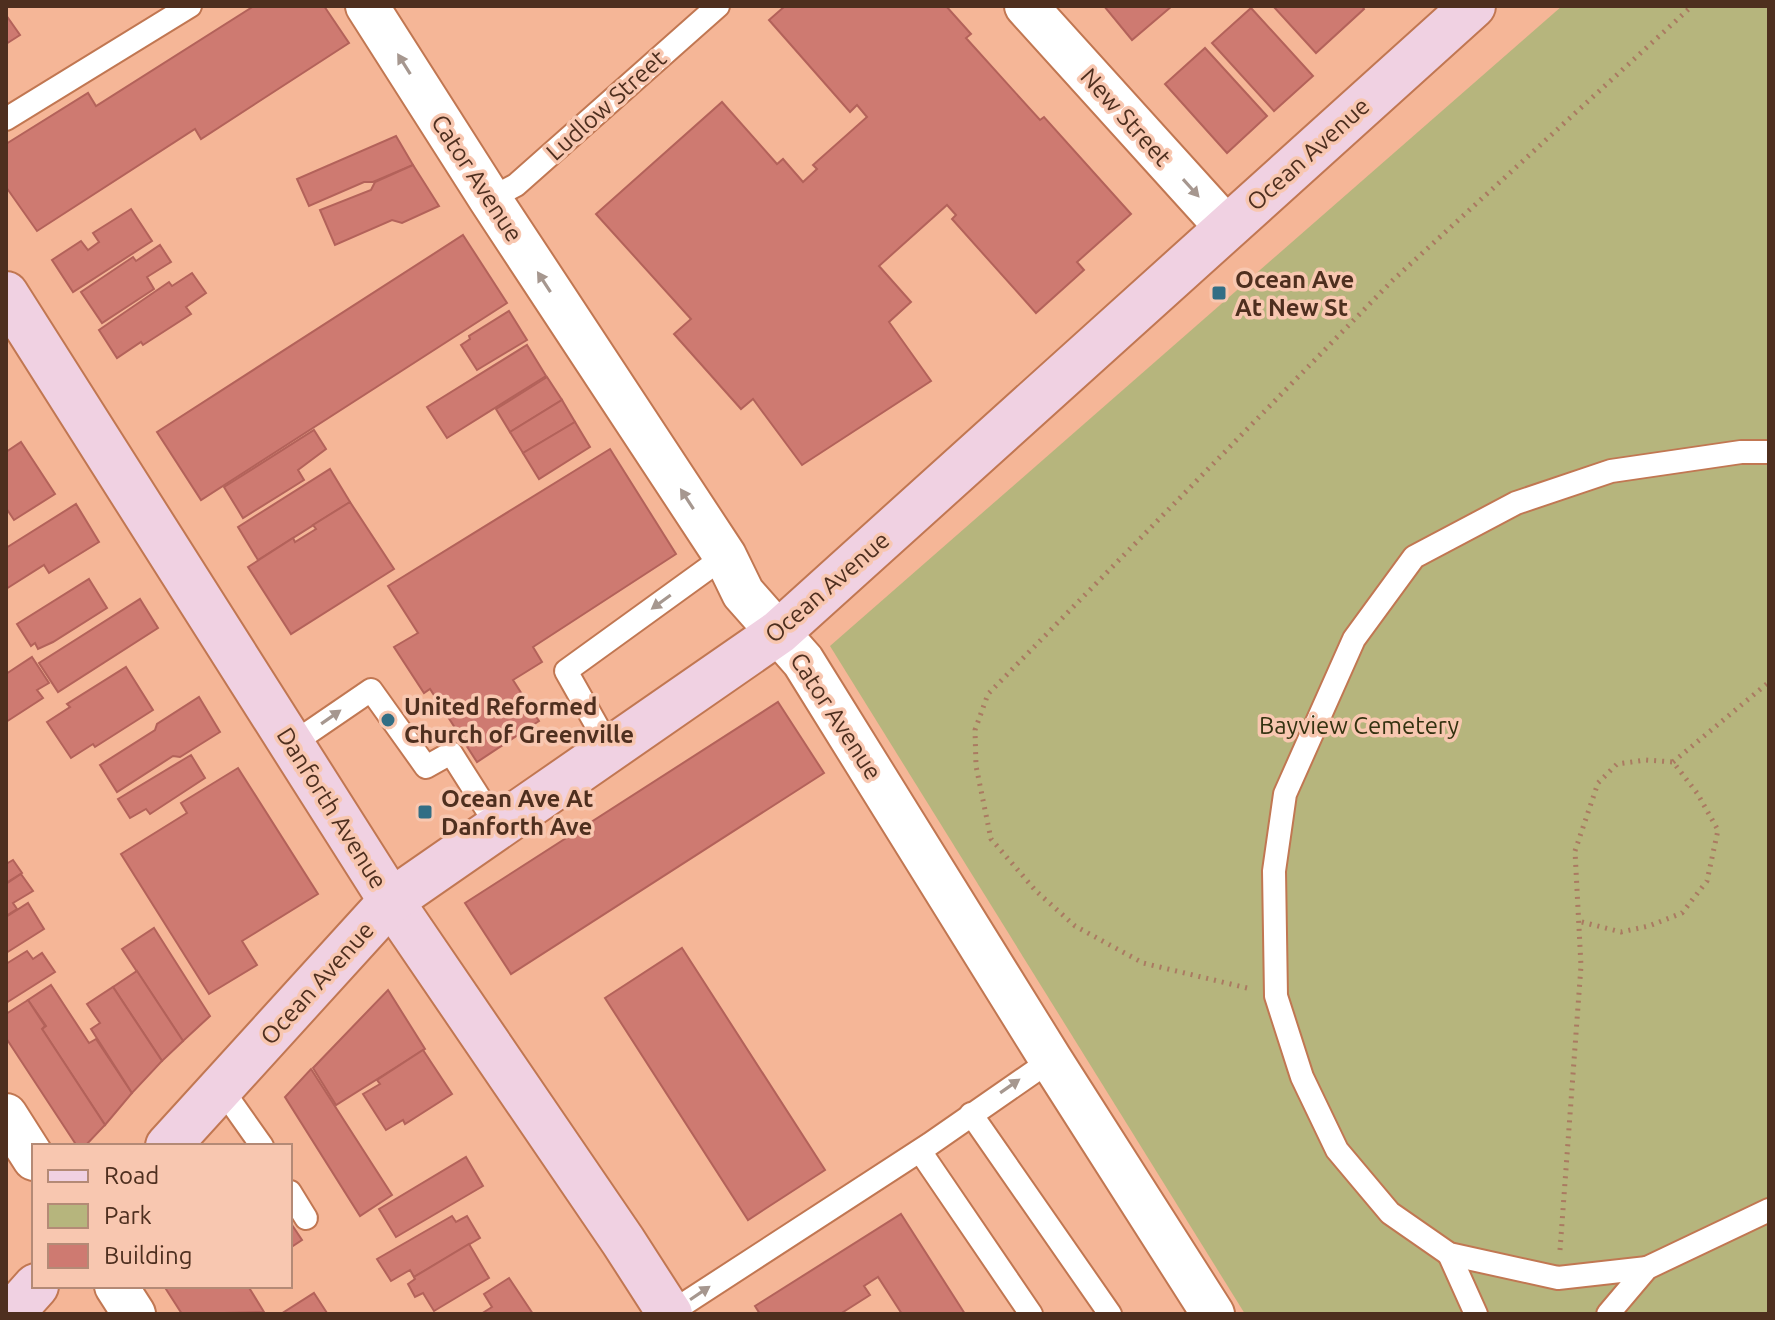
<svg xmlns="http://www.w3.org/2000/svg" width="1775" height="1320" font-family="Ubuntu,sans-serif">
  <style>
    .green { fill: #b6b57d }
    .building { fill: #ce7a71; stroke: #b3625a; stroke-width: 2 }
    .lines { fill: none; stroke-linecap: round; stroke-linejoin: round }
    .lane-casing { stroke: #c17752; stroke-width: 26 }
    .street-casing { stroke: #c17752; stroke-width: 46 }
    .secondary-casing { stroke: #c17752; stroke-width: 48 }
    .path { stroke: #aa7a61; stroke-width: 5; stroke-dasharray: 2 6; stroke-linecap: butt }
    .lane { stroke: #fff; stroke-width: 22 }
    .street { stroke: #fff; stroke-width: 42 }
    .secondary { stroke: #f0d1e2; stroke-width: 44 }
    .oneway { fill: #a6978f }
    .poi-dot { fill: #326e85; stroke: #f8c7b0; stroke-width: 3 }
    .labels { text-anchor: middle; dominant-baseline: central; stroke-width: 7; stroke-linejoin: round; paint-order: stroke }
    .street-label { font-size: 24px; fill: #4e2f1f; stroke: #f8c7b0 }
    .poi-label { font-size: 24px; font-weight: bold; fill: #4e2f1f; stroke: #f8c7b0; text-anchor: start }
    .park-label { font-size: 24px; fill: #333210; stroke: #f8c7b0 }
  </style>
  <rect width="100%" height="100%" fill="#f5b697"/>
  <polygon class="green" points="1562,6 1769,6 1769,1314 1245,1314 830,646"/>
  <g class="building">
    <polygon points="254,6 324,6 349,43 201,139 195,129 37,231 6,187 6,144 88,93 96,106"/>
    <polygon points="785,6 946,6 971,34 966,38 1040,120 1044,117 1131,214 1077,262 1084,270 1036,313 952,219 956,215 947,205 879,266 911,302 889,322 931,381 802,465 753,399 741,409 674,334 691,319 596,214 722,102 777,164 783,159 803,182 817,169 813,165 867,117 857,105 850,112 769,20"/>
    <polygon points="1104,6 1172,6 1132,40"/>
    <polygon points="1273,6 1362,6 1364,9 1316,53"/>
    <polygon points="1251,8 1313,76 1274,111 1212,43"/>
    <polygon points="6,15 20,35 6,44"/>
    <polygon points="1205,48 1267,116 1227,153 1165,84"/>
    <polygon points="396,136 413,165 373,182 364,182 309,206 297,179"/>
    <polygon points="413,165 439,206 402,223 392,220 335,245 320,210 371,190 375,182"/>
    <polygon points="131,209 152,241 73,292 52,260 81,241 88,250 99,242 93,233"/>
    <polygon points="463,235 507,303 201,500 157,432"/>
    <polygon points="160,245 171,262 147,277 154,289 102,323 81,292 133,257 136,261"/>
    <polygon points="192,273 206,293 186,307 191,314 143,345 141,342 117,358 99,330 169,282 172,286"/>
    <polygon points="509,311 527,340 477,370 461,345 470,339 469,336"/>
    <polygon points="527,345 546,376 447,438 427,407"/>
    <polygon points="547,377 562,400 510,432 496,409"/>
    <polygon points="562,400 575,422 523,453 510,432"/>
    <polygon points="575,422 590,447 539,479 523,453"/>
    <polygon points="314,430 326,449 298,470 304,480 243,518 224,487"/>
    <polygon points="21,442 55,494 14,520 6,508 6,452"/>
    <polygon points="610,449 676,554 533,647 542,662 513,680 539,721 477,762 430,689 424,693 394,647 418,633 388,586"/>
    <polygon points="330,469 350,502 258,560 238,527"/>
    <polygon points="350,502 394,569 291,634 248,567 293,538 295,542 316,529 313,525"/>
    <polygon points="76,504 99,542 49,573 44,565 6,589 6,548"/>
    <polygon points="89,579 107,608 53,642 38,649 35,643 31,646 17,624"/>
    <polygon points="140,599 158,628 58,692 39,663"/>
    <polygon points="32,657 49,683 37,690 43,698 6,722 6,674"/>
    <polygon points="126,667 153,710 95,747 93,744 71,758 47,722 70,707 67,704"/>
    <polygon points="199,697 220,732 180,757 173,756 117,792 100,765 155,730 157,724"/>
    <polygon points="778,702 824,773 511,974 465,903"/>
    <polygon points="191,755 205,778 150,814 146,809 130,818 118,799"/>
    <polygon points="238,768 318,894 242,941 257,965 209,994 121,854 187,813 181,803"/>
    <polygon points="13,860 22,873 6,883 6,864"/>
    <polygon points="21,874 33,891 13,903 17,909 6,916 6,884"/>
    <polygon points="28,903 44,929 6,953 6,917"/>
    <polygon points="154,928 210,1016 183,1041 122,949"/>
    <polygon points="682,948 825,1170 748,1220 605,998"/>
    <polygon points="27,951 33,959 42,953 55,972 6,1003 6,964"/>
    <polygon points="137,971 183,1041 162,1061 113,987"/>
    <polygon points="51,985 89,1043 96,1039 132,1093 105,1125 42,1029 46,1026 28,1000"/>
    <polygon points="113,987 162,1061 132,1093 91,1029 100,1023 87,1004"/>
    <polygon points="388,990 425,1049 336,1105 313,1068"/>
    <polygon points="28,1000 45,1026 42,1029 105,1125 85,1146 77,1146 6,1038 6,1014"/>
    <polygon points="423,1050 452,1094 405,1124 403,1120 386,1130 363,1094 380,1084 377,1080"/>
    <polygon points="311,1069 392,1195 360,1216 285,1097"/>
    <polygon points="466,1157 483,1186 396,1237 379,1209"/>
    <polygon points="901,1214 965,1314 902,1314 878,1277 864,1286 870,1295 840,1314 760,1314 755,1306"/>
    <polygon points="452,1216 456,1222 467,1216 480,1238 414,1277 410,1270 391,1281 377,1259"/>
    <polygon points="290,1222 302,1240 290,1248"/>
    <polygon points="469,1244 489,1278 434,1311 423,1293 415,1297 408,1284 415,1279 414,1277"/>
    <polygon points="509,1278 533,1314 481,1314 492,1307 484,1294"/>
    <polygon points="164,1286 248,1286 264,1312 182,1314"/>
    <polygon points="314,1293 327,1313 281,1314"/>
  </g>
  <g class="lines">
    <defs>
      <g id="lane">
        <polyline points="6,119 190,6"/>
        <polyline points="490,199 516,185 718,6"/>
        <polyline points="292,744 371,690 426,767 451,753 498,827"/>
        <polyline points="610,749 566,671 725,556"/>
        <polyline points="221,1088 262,1146"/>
        <polyline points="971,1114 1110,1314"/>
        <polyline points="920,1151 1031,1314"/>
        <polyline points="290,1192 306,1218"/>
        <polyline points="1449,1254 1476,1314"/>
        <polyline points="1647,1268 1558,1278 1449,1254 1390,1213 1337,1150 1302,1077 1276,996 1274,871 1285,794 1354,639 1414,557 1516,503 1611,471 1741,452 1769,452"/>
        <polyline points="670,1313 930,1144 1051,1060"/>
        <polyline points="1608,1314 1647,1268 1769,1210"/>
      </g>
      <g id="street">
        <polyline points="367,6 490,199 725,556 743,593 803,661 1051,1060 1213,1314"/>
        <polyline points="1026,6 1226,227"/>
        <polyline points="6,1115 34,1159"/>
        <polyline points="116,1286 134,1314"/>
      </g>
      <g id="secondary">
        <polyline points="6,294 391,901 623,1241 670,1314"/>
        <polyline points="168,1146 391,901 779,632 1473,6"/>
        <polyline points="11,1314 36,1286"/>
      </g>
    </defs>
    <use href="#lane" class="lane-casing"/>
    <use href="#street" class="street-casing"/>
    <use href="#secondary" class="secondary-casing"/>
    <g class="path">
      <polyline points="1673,762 1769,682"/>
      <polyline points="1247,988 1143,963 1075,926 1036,891 991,839 976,766 975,730 988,694 1393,280 1692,6"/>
      <polyline points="1560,1250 1581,966 1575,851 1598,783 1617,764 1646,760 1673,762 1697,793 1718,830 1707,881 1682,913 1649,926 1621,932 1578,921"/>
    </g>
    <use href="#lane" class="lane"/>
    <use href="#street" class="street"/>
    <use href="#secondary" class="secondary"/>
  </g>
  <defs><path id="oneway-solid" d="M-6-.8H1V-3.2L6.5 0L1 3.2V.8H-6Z" transform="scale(2)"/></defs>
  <g class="oneway">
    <use href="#oneway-solid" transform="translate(404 64) rotate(-122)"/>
    <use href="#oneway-solid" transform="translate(1191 188) rotate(48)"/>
    <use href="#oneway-solid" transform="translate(544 282) rotate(-123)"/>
    <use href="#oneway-solid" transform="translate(687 499) rotate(-123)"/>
    <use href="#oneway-solid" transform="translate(661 602) rotate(144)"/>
    <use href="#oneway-solid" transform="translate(331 717) rotate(-35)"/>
    <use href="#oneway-solid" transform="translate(1010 1086) rotate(-35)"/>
    <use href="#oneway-solid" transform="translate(700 1293) rotate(-34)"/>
  </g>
  <g class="poi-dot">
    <rect x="1211" y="285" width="16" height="16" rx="4"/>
    <circle cx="388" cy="720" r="8"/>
    <rect x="417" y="804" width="16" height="16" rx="4"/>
  </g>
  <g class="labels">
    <g class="street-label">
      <text transform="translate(606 105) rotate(-42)">Ludlow Street</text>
      <text transform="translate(1126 117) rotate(48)">New Street</text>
      <text transform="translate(1308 154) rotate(-42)">Ocean Avenue</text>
      <text transform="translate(477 178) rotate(57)">Cator Avenue</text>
      <text transform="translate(827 587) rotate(-41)">Ocean Avenue</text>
      <text transform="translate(836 716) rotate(57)">Cator Avenue</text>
      <text transform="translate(332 808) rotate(58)">Danforth Avenue</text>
      <text transform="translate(317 983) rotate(-48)">Ocean Avenue</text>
    </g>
    <g class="poi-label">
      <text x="1235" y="279">Ocean Ave<tspan x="1235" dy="28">At New St</tspan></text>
      <text x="404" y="706">United Reformed<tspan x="404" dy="28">Church of Greenville</tspan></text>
      <text x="441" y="798">Ocean Ave At<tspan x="441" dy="28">Danforth Ave</tspan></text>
    </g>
    <g class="park-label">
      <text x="1359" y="725">Bayview Cemetery</text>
    </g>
  </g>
  <rect width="1775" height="1320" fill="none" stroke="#4e2f1f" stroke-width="16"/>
  <rect x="32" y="1144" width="260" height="144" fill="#f8c7b0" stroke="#b48a76" stroke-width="2"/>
  <rect x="48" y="1170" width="40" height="12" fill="#f0d1e2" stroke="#b48a76" stroke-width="2"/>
  <text x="104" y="1184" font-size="24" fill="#4e2f1f">Road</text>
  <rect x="48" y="1204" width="40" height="24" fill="#b6b57d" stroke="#b48a76" stroke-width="2"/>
  <text x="104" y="1224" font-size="24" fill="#4e2f1f">Park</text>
  <rect x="48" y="1244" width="40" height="24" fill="#ce7a71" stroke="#b48a76" stroke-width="2"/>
  <text x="104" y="1264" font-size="24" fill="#4e2f1f">Building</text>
</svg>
